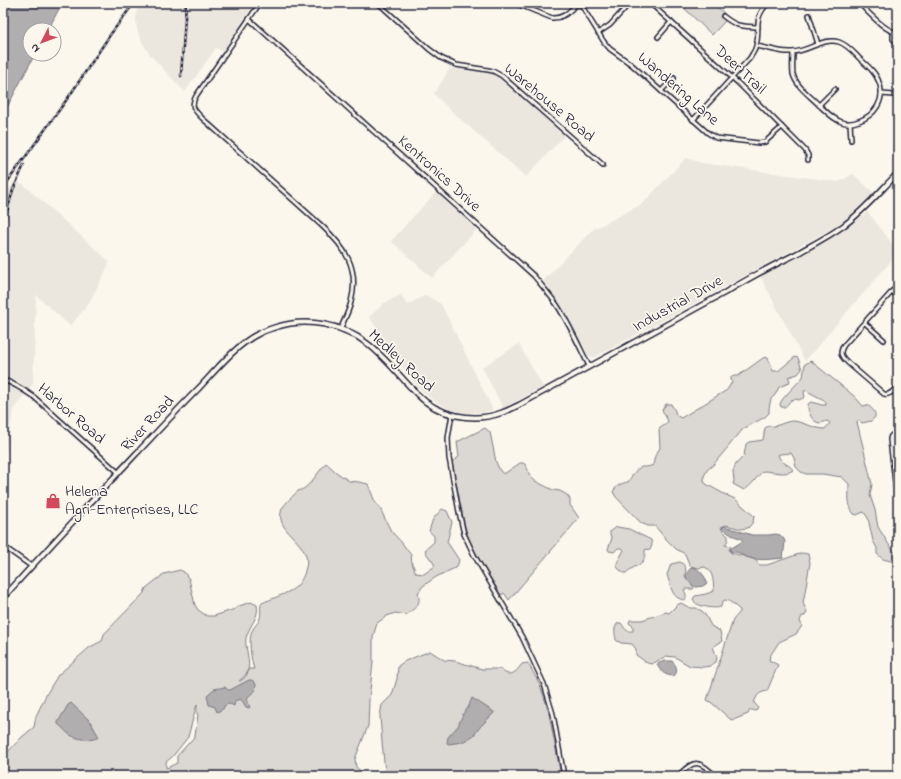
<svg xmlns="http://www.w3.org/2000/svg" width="901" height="779" font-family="'Indie Flower',sans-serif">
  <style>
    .built { fill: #ebe7df }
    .green { fill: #dbd8d3; stroke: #7e7d87; fill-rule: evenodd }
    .water { fill: #b1aeb0; stroke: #787681 }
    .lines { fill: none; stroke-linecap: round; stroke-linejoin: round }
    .stream { stroke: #787681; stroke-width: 1 }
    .minor-casing { stroke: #22223b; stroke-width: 6 }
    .tertiary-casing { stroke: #22223b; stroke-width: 7 }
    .minor { stroke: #fbf7ec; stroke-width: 3 }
    .tertiary { stroke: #fbf7ec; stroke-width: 4 }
    .rail-casing { stroke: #22223b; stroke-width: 2.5 }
    .rail { stroke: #fbf7ec; stroke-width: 1; stroke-dasharray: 3; stroke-linecap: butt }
    .labels { text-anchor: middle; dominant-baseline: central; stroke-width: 3.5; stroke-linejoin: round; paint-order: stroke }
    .street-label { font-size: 16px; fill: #22223b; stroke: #fbf7ec }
    .poi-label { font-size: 16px; fill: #22223b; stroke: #fbf7ec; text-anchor: start }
  </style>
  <rect width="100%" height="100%" fill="#fbf7ec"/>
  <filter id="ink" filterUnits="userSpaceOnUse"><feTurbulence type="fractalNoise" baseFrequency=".025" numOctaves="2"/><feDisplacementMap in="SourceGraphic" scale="8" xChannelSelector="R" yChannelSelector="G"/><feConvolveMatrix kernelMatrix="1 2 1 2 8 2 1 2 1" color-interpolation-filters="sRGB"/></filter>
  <g filter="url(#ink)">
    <g class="built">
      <polygon points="141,3 255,3 222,52 216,48 185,92 151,56 143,44 137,30 136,20 137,8"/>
      <polygon points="450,68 491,72 498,76 507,84 565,135 526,177 449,109 434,94"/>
      <polygon points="686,158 702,163 839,182 853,174 874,193 846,219 831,229 595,357 587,356 557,303 543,281 592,230 642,204"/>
      <polygon points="14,182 23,184 110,262 88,305 70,326 36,295 33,384 14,408 3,466 3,198"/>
      <polygon points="437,191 477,229 432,278 391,241"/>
      <polygon points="868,212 898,251 898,253 805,361 760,276 832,237"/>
      <polygon points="401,295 407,305 426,295 441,304 493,410 484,412 465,413 453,411 441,405 429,397 418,387 406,372 369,317 384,303"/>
      <polygon points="519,344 543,387 503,408 482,367"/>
    </g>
    <g class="green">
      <polygon points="679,3 713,3 725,14 722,18 725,21 712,35"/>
      <path d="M765,357L768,358L773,371H778L795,357L798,358L802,369L798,374L788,377L790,380L789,383L779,387L775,395L771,399L769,408V413L765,417L743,429L713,465L707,470L704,476V481L706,484L724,494L735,499L754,516L753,522L748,528L741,529L726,525L721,527L722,530L728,536V540L725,545L731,546L729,550L731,553C733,553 754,559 755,560C757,561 758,564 760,565H767L802,553L808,554L810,563L803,603L807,612L805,616H802L800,621L802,626L796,634L779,642L770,656L769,660L778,665L767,691C758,693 757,695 754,703L758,707L757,710L755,711L753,710H750L748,714L733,720L730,719L712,703L707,700L733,620L740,612V610L729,601L725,600L722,602L721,607C715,609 703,607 697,604C695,603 694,601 693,599L695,596L706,594L714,591C713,582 714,572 705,567L699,568L690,566L685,554L676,549L665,538L655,526H648L641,523L616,497L613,492C616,486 621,483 628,482C632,476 635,469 642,467C646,467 649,467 653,465L655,456L660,448L659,429L666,424L668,421L662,410L666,404H671L675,411L676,415L681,418L727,390L732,382L731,379V377L734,376H738L763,358Z"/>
      <path d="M811,361L854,396L863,406L867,405C872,408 876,412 875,417L871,421L862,423L858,420L857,422L872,484L870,495L875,510L878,527L891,548L898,556V563L883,559L877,554V548L873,541L868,518L864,512L861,513L857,515L854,514C847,506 849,494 849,484L842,477L822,474H806L801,472L796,467L794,458L791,453L780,454L778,455C782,465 789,463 793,470C786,476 772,471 763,471C756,477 753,485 744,490L733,484L734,481L733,471L736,464L744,456L746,444L749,442L763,440L765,428C769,425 770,427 774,426C781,425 786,421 793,421C804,422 814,429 825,429L830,423L827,421C825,421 823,423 820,423C812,423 807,410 808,404L811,402L822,405H826V403L824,400L805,390L804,393L805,397L799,400L796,399L791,400C787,404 787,408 781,407L780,404L782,400L788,393L803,377L805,364Z"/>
      <path d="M485,428L490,432L496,462L500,471L504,474L520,463H523L526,465L530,476L535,481L553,490L560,491L567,495L570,499V505L579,518L509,600L504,593L501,595C488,573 472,551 465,527L452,462L459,457L457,442Z"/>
      <path d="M326,463L336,472L349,481L359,482L368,484L375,502L380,508L385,519L391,531L402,543L411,555L412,563L416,573L424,574L435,566C433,560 427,557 425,550L434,542V536L429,531L433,519L442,509L447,511L452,522L447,542L459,560L457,567L436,577L423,586L418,593C422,606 414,608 406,615L395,613L387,616L377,623L373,637V662L369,700L368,726L355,759L356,767L363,773L370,776H3V757L22,737L34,727L36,716L46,695L58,675L90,647L102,641L104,634L144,593L146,588L164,574L180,570L184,572L189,579L195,605L198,610L207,616H214L235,609L239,606L251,602L257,605C260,617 249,625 246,638C244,646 252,664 247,672C246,676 241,679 239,681C244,680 248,674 249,669H254C251,660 248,639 252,631C254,626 259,623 260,618C262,613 259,607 262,603C271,599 289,593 296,587C300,583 304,576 305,571C316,542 272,533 282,509C284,504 294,495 298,491C301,490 304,489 306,487C314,480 319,471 326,463ZM197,704V714L198,715L195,736L177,756V763L169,767L166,768V762L173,756L188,737Z"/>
      <path d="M617,527L629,529L651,540L652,545L650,550L646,549L645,550C646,567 635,564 626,573H623L617,567V563L624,550L622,548H618L614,552L609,551L608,549L612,538L610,535V531Z"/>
      <path d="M680,562C687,566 686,570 685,576L694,588L693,589H686L684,590C686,594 687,596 685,600C671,599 671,585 667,575L671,564Z"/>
      <path d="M681,603L690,608H696L702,611L706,616L711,626L720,631L722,641L713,647L717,657L716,662L710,666L704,667L690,666L675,657L666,656L652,664L647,663L636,655V649L632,644L621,643L616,640C615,634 613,628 618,623H621C625,628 625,632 633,631V626L629,623L630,620H642L666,612L669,613L677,605Z"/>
      <path d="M430,651L444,660L455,661L482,669H500C502,670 503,672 505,673C513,677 518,669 522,664L528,663L540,685L548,709L561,776H390L385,772L382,742L380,716L382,705L392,695L397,679L398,666L405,661Z"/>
    </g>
    <g class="water">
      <polygon points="3,3 62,3 48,30 30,30 30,54 35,54 3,115"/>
      <path d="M724,526L752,535H769L776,534L780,535L784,539L785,542L783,558C773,559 759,561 750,558C741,556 741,551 731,552L730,549L743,541L741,539L730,534L722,528Z"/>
      <path d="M692,567C699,568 706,577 707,583L703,586L696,587C686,581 682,576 692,567Z"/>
      <path d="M664,661H672C676,665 679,671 674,676C666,676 660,672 657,664Z"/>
      <path d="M249,680H252L256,684L255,691C248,697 245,696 250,707L249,708L246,707L243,702L240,699L235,701L234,706L230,704L225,705L223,709L217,712L215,707L209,705L207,695L214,689L225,687L228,690H230Z"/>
      <polygon points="472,698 494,712 494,713 480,727 474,735 468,739 462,742 449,744 447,743 448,737 458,726 463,714 468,708"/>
      <path d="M71,703L90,721L95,730L99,737C91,742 78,739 70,735C66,732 62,727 58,724V722L68,705Z"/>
    </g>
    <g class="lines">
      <polyline class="stream" points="897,776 898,775"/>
      <defs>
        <g id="minor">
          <path d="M260,3L196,96C190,106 194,110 202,118L321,225C345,247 360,268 351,302C349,311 344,320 341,328"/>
          <polyline points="378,3 429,49 441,58 456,65 488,70 493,71 502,76 603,165"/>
          <path d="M515,3L552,18C564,19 570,10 578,3"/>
          <polyline points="580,3 604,42 610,49 631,64 708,133 716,138 759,143 765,142 782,127"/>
          <polyline points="650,3 738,83 805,150 808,155 808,160"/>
          <path d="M859,3C867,11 887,34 898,32"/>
          <polyline points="809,15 818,44"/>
          <path d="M723,16C737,27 740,26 758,27"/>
          <path d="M249,19L534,276C542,286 550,295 557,305C570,325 579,346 589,366"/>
          <polyline points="598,33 610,25 630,3"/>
          <polyline points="894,33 893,35 893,39 895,41 898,41"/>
          <polyline points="658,37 671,22"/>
          <path d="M757,46C768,48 781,53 792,52C808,52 823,37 839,42C848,45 854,53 860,59C868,66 876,73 879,82C886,100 875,115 859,121C854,123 847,124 842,122C832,119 825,110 818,104C809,95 796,86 793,74C792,67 793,59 793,52"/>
          <polyline points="661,91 674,78"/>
          <polyline points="881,94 894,95 898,94"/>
          <polyline points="819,105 835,89"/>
          <path d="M693,120L750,58C752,54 755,51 756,46C761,28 752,20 768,3"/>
          <polyline points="850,123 851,140"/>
          <path d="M898,285L844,345C838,354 842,357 848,363L884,394C890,396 894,390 898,386"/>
          <polyline points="892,291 898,297"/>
          <polyline points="865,323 884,340"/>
          <path d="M3,380C14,383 24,390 34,397L119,473"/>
          <polyline points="452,414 448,438 449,458 459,512 464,534 474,555 522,637 544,684 553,714 564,776"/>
          <path d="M898,433C893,434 890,435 890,440L898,507"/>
          <polyline points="3,546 31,566"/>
          <path d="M678,776C695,758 699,761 716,776"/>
        </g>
        <path id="tertiary" d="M3,598C46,550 90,503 134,456C156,433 177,410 199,388C215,371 237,344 258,334C263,331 270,329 276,327C307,317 342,324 368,344C386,358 401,378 417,394C438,416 473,423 501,413C507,411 513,408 519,405L726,292C749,278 772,266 796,254C812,245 828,237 843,226C864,211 880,191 898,173"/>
      </defs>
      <use href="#minor" class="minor-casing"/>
      <use href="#tertiary" class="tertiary-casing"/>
      <use href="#minor" class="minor"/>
      <use href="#tertiary" class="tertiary"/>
      <defs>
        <g id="rail">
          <polyline points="181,76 186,3"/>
          <polyline points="3,188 70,95 110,35 134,3"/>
          <polyline points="5,219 13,190 24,165"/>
        </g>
      </defs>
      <use href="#rail" class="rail-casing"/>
      <use href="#rail" class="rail"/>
    </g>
  </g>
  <defs>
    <symbol id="shop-bare" viewBox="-9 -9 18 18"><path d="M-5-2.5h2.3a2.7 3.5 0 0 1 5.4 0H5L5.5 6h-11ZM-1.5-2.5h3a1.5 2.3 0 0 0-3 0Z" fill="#d1495b" stroke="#fbf7ec" stroke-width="2.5" paint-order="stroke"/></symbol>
  </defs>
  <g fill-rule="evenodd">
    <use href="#shop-bare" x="42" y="490" width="22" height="22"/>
  </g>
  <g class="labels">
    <g class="street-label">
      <text transform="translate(740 70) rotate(43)">Deer Trail</text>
      <text transform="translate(678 89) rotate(41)">Wandering Lane</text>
      <text transform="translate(549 103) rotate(40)">Warehouse Road</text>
      <text transform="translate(439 174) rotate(42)">Kentronics Drive</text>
      <text transform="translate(678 304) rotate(-29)">Industrial Drive</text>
      <text transform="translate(401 361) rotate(43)">Medley Road</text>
      <text transform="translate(71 414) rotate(41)">Harbor Road</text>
      <text transform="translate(148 424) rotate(-47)">River Road</text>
    </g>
    <g class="poi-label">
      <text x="65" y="492">Helena<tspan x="65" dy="18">Agri-Enterprises, LLC</tspan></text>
    </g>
  </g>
  <rect width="901" height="779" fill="none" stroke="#fbf7ec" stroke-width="16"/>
  <rect x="8" y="8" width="885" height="763" fill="none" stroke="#22223b" stroke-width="1.5" filter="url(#ink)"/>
  <g transform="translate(42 42) rotate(228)"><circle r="19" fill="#fbf7ec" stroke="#a4a2a5"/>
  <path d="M0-3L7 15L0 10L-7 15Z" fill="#d1495b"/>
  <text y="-6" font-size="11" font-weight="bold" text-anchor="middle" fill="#22223b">N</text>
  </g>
</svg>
